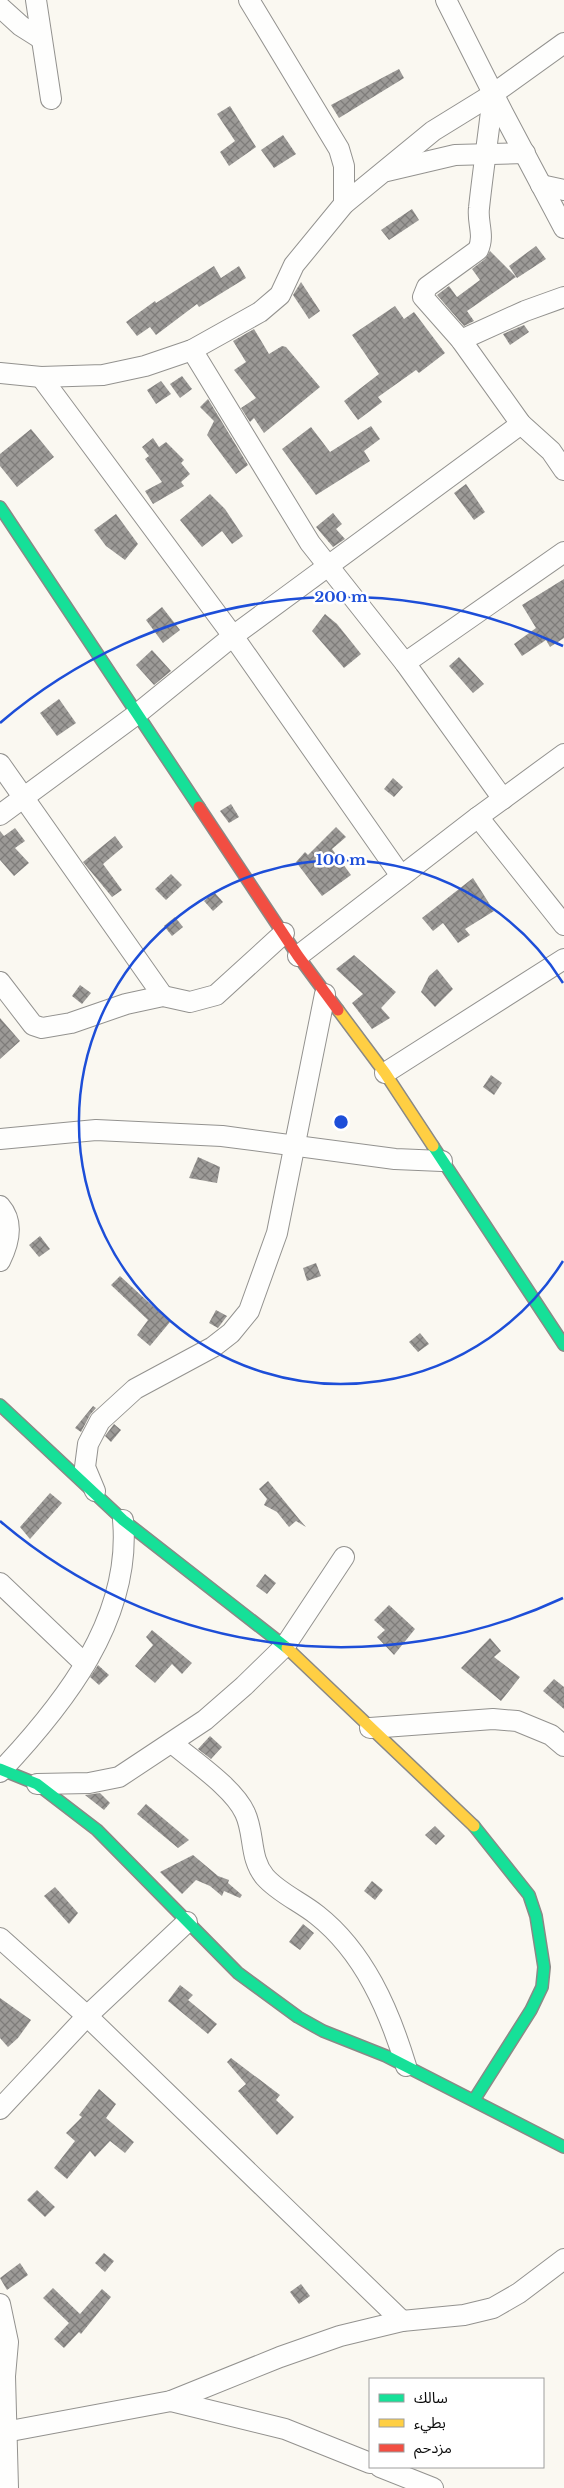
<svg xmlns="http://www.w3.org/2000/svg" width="564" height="2488" font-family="'Libre Baskerville','Noto Sans Arabic',serif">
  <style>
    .building { fill: url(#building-cross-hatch) }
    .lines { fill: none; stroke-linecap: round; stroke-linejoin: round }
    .street-casing { stroke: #93928f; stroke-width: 22 }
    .fast-casing { stroke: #8a8986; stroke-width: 14 }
    .slow-casing { stroke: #8a8986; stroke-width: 14 }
    .jam-casing { stroke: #8a8986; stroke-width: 14 }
    .street { stroke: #fefefd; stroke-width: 20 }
    .fast { stroke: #16e098; stroke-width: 11 }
    .slow { stroke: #ffcf43; stroke-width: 11 }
    .jam { stroke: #f24e42; stroke-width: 11 }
    .ring { fill: none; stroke: #1d4ed8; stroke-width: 2.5 }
    .centre { fill: #1d4ed8; stroke: #fff; stroke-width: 2.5 }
    .ring-label { font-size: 15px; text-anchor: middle; font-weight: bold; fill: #1d4ed8; stroke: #fff; stroke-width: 5; stroke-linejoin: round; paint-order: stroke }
  </style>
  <defs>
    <pattern id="building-cross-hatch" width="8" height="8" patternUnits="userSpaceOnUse" patternTransform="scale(1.25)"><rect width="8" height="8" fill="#9c9a97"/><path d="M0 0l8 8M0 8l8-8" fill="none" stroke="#7e7c7a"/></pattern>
  </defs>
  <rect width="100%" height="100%" fill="#faf8f1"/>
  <g class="building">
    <polygon points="399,69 404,78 339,118 331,105"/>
    <polygon points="230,106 256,147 229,166 220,152 235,141 217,114"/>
    <polygon points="283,135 296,154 274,168 261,150"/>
    <polygon points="412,209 419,220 389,240 381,230"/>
    <polygon points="536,246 546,259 517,278 509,266"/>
    <polygon points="490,251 516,277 467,311 474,321 464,326 437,295 449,286 457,297 480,280 472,269 485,259"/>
    <polygon points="214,266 221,278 239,266 246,278 199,307 197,304 156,335 150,327 137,336 126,322 155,301 156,303"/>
    <polygon points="301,282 320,311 309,319 293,295"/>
    <polygon points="395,306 404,319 414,312 445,353 419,373 416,370 378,397 382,402 358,420 344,401 379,374 352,335"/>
    <polygon points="524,325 529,332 510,345 503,334"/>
    <polygon points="254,329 269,354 282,346 286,347 320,387 264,433 254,418 250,422 241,408 256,398 234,370 246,362 233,341"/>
    <polygon points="182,376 192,389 180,398 170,384"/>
    <polygon points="161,381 171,394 156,404 147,390"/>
    <polygon points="208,399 248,465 236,474 207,435 214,421 200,407"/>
    <polygon points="371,426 380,439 364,451 370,461 316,495 282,449 311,427 330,452"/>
    <polygon points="31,429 54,457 17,487 0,466 0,454"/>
    <polygon points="153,438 159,447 166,442 184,460 181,463 190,474 181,482 184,486 153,504 145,491 162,482 145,459 149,456 142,447"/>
    <polygon points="466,484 485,512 474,520 454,493"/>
    <polygon points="210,494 225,509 243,536 232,544 222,531 202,547 180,520"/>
    <polygon points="333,513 342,524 336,529 345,539 333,547 316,527"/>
    <polygon points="116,514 138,544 125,560 106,546 94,530"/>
    <polygon points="564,579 564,638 550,647 546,640 522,656 514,644 536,628 522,605"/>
    <polygon points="162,607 180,630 163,643 146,620"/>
    <polygon points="325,614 337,624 361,654 344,668 312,631"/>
    <polygon points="152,650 171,671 154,685 136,665"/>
    <polygon points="459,657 484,684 473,693 449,666"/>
    <polygon points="59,699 76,723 57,736 40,713"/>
    <polygon points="393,778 403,787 394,797 384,789"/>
    <polygon points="231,804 239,817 229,823 220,811"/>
    <polygon points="336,827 346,837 332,849 351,875 322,896 296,862 305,852 308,855"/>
    <polygon points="15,828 25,841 15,848 29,863 14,876 0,860 0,831 4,836"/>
    <polygon points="115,836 123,847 103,864 122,890 112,897 83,862"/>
    <polygon points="171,874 182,885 166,900 155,889"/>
    <polygon points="473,878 494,911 465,929 470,935 458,943 443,923 433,931 422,918"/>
    <polygon points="214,892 223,902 213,911 204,901"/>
    <polygon points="175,917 183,927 172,936 164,926"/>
    <polygon points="354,955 396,992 381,1008 390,1018 372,1029 352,1003 363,994 336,969"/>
    <polygon points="437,969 453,989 435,1007 421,992 429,976"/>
    <polygon points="80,985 91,993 82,1004 72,996"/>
    <polygon points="0,1018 20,1041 0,1059"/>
    <polygon points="491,1075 502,1083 494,1095 483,1087"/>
    <polygon points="198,1157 220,1167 217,1183 189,1178"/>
    <polygon points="40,1236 50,1249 39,1257 29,1245"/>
    <polygon points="316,1263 321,1276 307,1281 303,1268"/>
    <polygon points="120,1276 170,1322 150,1346 137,1335 148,1320 111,1285"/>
    <polygon points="216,1310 227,1316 218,1328 209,1323"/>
    <polygon points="420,1333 429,1344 418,1352 409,1342"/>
    <polygon points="93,1406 96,1408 90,1415 81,1432 75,1428"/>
    <polygon points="114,1424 121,1430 111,1442 105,1436"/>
    <polygon points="268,1481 299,1519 306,1527 296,1521 289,1527 277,1512 264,1505 267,1499 259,1489"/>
    <polygon points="50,1493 62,1503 30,1539 20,1527"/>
    <polygon points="265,1574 276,1583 267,1594 256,1586"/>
    <polygon points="389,1605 415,1629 394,1655 377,1637 385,1630 374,1620"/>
    <polygon points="152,1630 192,1663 182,1674 172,1664 155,1683 135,1666 153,1645 146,1637"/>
    <polygon points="490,1638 501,1651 494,1657 520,1677 501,1701 461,1668"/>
    <polygon points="98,1665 109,1675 99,1685 90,1677"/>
    <polygon points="554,1679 564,1687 564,1709 543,1691"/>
    <polygon points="210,1736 222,1747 211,1759 198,1749"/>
    <polygon points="100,1793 110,1803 104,1810 85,1795"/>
    <polygon points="146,1804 189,1840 178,1848 137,1814"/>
    <polygon points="435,1826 445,1836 436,1845 425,1835"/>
    <polygon points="193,1855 218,1876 229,1880 228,1883 242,1895 240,1898 224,1891 222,1896 210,1886 196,1880 182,1894 160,1872"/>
    <polygon points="372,1881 383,1890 375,1900 364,1891"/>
    <polygon points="55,1887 78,1913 69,1924 44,1896"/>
    <polygon points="303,1924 314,1933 300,1950 289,1942"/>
    <polygon points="180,1985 193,1995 188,2000 217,2024 208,2034 168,2001"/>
    <polygon points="0,1998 31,2020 18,2038 8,2047 0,2038"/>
    <polygon points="231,2058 280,2095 276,2100 294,2117 277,2135 238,2091 246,2084 227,2062"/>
    <polygon points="99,2089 116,2104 106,2118 134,2142 125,2153 110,2141 95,2157 90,2151 67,2179 54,2168 75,2141 66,2133 82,2117 79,2115"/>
    <polygon points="37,2190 55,2207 45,2217 27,2200"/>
    <polygon points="104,2253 114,2261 105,2272 95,2263"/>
    <polygon points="20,2263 28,2275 7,2290 0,2278"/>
    <polygon points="301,2284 310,2296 299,2304 290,2292"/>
    <polygon points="53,2288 80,2314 102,2289 111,2297 81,2334 79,2332 64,2348 54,2339 69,2323 43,2298"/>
  </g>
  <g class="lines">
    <defs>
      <g id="street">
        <polyline points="36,0 51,99"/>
        <polyline points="249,0 339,149 344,166 344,204"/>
        <polyline points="446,0 503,113 564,228"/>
        <polyline points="0,7 21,26 40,38"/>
        <path d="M493,94C489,132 483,170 479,208C477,223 485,235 478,250L427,287L423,297L461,340L521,424L551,451L564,470"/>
        <polyline points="387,171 455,155 525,153"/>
        <polyline points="541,185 564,190"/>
        <polyline points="461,340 525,311 564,297"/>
        <polyline points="192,350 310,543 405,663 503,799"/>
        <polyline points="0,373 41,377 103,375 145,366 192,350 260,312 280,295 294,265 344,204 433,131 493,94 564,43"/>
        <polyline points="41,377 233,636 401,876"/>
        <polyline points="405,663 564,552"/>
        <polyline points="0,764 163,996"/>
        <polyline points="0,815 137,714 233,636 521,424"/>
        <polyline points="478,817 564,925"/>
        <polyline points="298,956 478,817 564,754"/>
        <polyline points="0,982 33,1025 42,1028 71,1023 126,1004 163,996 190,1002 216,995 284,933"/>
        <polyline points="385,1073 564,959"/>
        <polyline points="0,1139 96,1130 222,1136 395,1159 442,1161"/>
        <path d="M0,1206C14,1222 9,1243 0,1261"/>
        <polyline points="95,1491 85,1467 88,1444 100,1421 135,1389 213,1347 231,1333 249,1311 277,1233 325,994"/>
        <polyline points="0,1583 85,1664"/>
        <polyline points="370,1728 493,1719 517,1721 551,1735 564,1746"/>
        <path d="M172,1743C193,1761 234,1788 245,1813C255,1834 249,1858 265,1877C279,1893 301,1902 317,1915C364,1952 389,2010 406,2066"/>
        <path d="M0,1772C64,1704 132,1619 123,1520"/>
        <polyline points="37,1784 89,1783 119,1777 205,1720 244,1686 285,1646 344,1557"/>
        <polyline points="0,1938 87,2016 402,2321"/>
        <polyline points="0,2109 87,2016 187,1922"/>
        <polyline points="0,2304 8,2342 5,2376 8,2488"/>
        <polyline points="171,2401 285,2429 370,2463"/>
        <polyline points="0,2433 171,2401 280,2357 340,2336 402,2321 464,2315 493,2308 519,2293 564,2259"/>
        <polyline points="380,2467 433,2488"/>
      </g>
      <g id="fast">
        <polyline points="0,507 199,807"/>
        <polyline points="433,1146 564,1345"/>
        <polyline points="0,1405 123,1520 287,1648"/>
        <polyline points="0,1769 37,1784 97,1830 238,1973 298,2017 323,2031 386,2056 564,2147"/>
        <polyline points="474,1826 529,1895 536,1916 544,1967 542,1987 531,2010 474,2100"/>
      </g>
      <g id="slow">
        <polyline points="338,1010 385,1073 433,1146"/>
        <polyline points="287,1648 474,1826"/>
      </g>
      <polyline id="jam" points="199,807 298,956 338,1010"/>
    </defs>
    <use href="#street" class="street-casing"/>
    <use href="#fast" class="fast-casing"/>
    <use href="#slow" class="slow-casing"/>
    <use href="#jam" class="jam-casing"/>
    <use href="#street" class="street"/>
    <use href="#fast" class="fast"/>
    <use href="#slow" class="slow"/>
    <use href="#jam" class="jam"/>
  </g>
  <g class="ring">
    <path d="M563 1261A262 262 0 1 1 563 983"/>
    <path d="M563 1598A525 525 0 0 1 0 1521M0 723A525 525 0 0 1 563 646"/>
  </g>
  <circle cx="341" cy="1122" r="8" class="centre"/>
  <g class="ring-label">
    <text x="341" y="602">200 m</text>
    <text x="341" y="865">100 m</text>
  </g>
  <rect x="369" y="2378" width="175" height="90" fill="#ffffff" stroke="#9e9e9e"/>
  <rect x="379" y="2394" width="25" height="8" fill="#16e098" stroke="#9e9e9e"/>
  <text x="414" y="2403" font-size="15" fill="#0c0c0c">سالك</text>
  <rect x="379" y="2419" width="25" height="8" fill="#ffcf43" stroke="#9e9e9e"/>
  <text x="414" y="2428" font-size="15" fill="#0c0c0c">بطيء</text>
  <rect x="379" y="2444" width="25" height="8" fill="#f24e42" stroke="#9e9e9e"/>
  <text x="414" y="2453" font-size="15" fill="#0c0c0c">مزدحم</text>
</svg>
